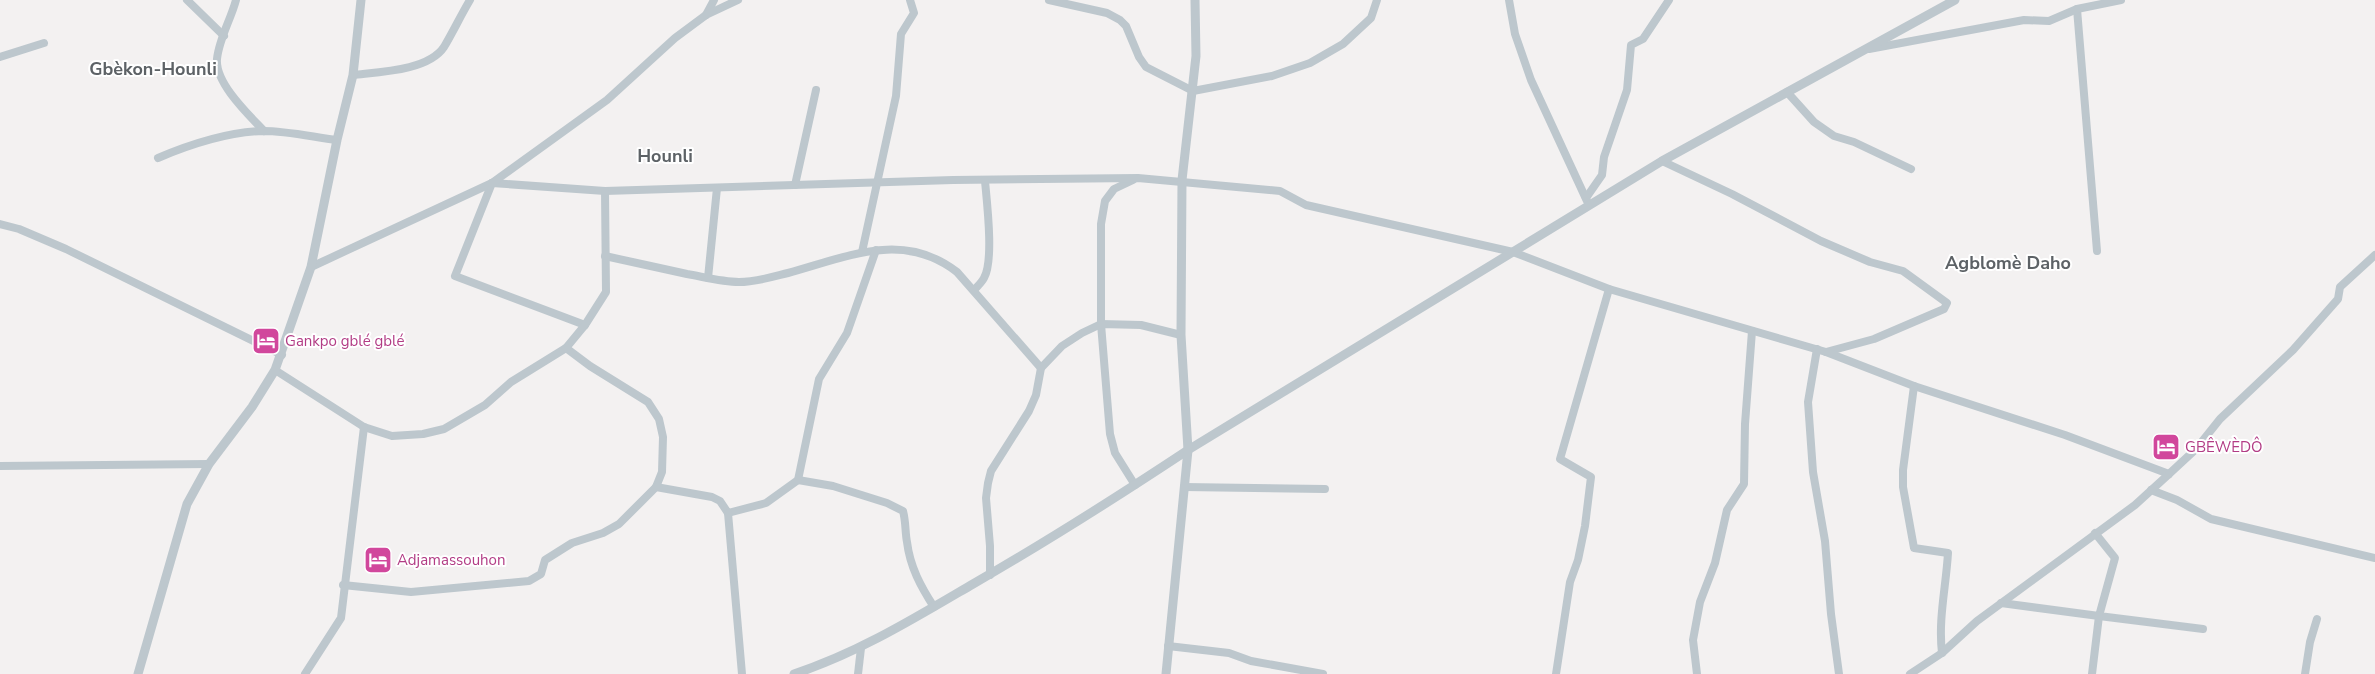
<svg xmlns="http://www.w3.org/2000/svg" width="2375" height="674" font-family="'Nunito Sans',sans-serif">
  <style>
    .lines { fill: none; stroke-linecap: round; stroke-linejoin: round }
    .minor { stroke: #bdc7cd; stroke-width: 8 }
    .tertiary { stroke: #bdc7cd; stroke-width: 9 }
    .labels { text-anchor: middle; dominant-baseline: central; stroke-width: 4; stroke-linejoin: round; paint-order: stroke }
    .hotel-label { font-size: 15px; fill: #b23c85; stroke: #fff; text-anchor: start }
    .quarter-label { font-size: 18px; font-weight: bold; fill: #5d6266; stroke: #fff }
  </style>
  <rect width="100%" height="100%" fill="#f3f1f1"/>
  <g class="lines">
    <g class="minor">
      <polyline points="187,0 224,36"/>
      <path d="M236,0C231,19 219,39 217,59C215,83 248,114 264,131"/>
      <polyline points="1049,0 1107,13 1120,20 1126,26 1139,57 1146,67 1193,91 1272,76 1310,63 1343,44 1371,18 1377,0"/>
      <polyline points="1509,0 1515,34 1531,80 1587,201"/>
      <polyline points="2077,9 2097,251"/>
      <polyline points="706,15 714,0"/>
      <polyline points="1869,49 2024,20 2049,21 2077,9 2121,0"/>
      <polyline points="0,57 44,43"/>
      <path d="M353,75C378,72 428,71 444,47C453,32 461,15 470,0"/>
      <polyline points="1787,92 1814,122 1834,136 1854,142 1911,169"/>
      <path d="M158,158C191,144 227,132 263,131C287,131 313,137 337,140"/>
      <polyline points="1662,161 1732,194 1821,241 1870,262 1903,271 1947,303 1944,309 1874,339 1826,352"/>
      <polyline points="1133,180 1114,189 1105,201 1101,224 1101,324 1110,434 1115,453 1135,485"/>
      <polyline points="492,183 605,191 953,180 1138,178 1280,191 1306,205 1513,252 1609,289 1826,352 1914,386 2065,435 2169,474"/>
      <polyline points="492,183 455,276 585,325"/>
      <polyline points="795,185 816,90"/>
      <polyline points="1586,198 1602,175 1604,157 1627,90 1631,45 1643,39 1669,0"/>
      <polyline points="0,224 19,229 66,249 282,355"/>
      <polyline points="862,252 896,96 901,34 914,13 910,0"/>
      <path d="M605,256C632,262 660,268 687,274C704,277 722,282 739,282C756,282 772,277 788,273C847,257 903,230 957,272L1041,368"/>
      <polyline points="311,267 492,183 607,100 675,38 706,15 738,0"/>
      <polyline points="708,278 717,188"/>
      <path d="M974,290C978,286 982,282 984,278C994,261 987,203 985,181"/>
      <polyline points="1817,349 1808,402 1813,472 1825,541 1831,614 1839,674"/>
      <polyline points="275,370 364,427 392,436 423,434 444,429 485,405 511,382 566,348 585,325 606,292 605,191"/>
      <path d="M1914,386L1903,470V487L1914,548L1948,553C1946,587 1938,619 1942,653"/>
      <polyline points="0,466 209,464"/>
      <path d="M798,480L833,486L887,503L903,511C906,522 905,532 907,542C910,567 921,587 934,607"/>
      <polyline points="656,487 712,497 720,501 728,513 766,503 798,480 819,379 847,333 876,250"/>
      <polyline points="1184,487 1325,489"/>
      <polyline points="2151,490 2177,500 2211,519 2375,558"/>
      <polyline points="728,513 742,674"/>
      <polyline points="2095,533 2115,558 2099,616 2203,629"/>
      <polyline points="990,575 990,546 986,498 988,483 991,471 1029,411 1036,395 1041,368 1062,346 1082,333 1101,324 1141,325 1181,335"/>
      <polyline points="343,585 411,592 529,581 541,574 545,560 572,543 603,533 619,524 656,487 662,472 663,437 659,419 648,402 590,366 566,348"/>
      <polyline points="2001,603 2099,616 2092,674"/>
      <polyline points="1168,646 1229,653 1251,661 1323,674"/>
      <polyline points="305,674 341,618 364,427"/>
      <polyline points="858,674 861,648"/>
      <polyline points="1556,674 1570,582 1578,560 1585,526 1591,477 1560,459 1609,289"/>
      <polyline points="1697,674 1693,640 1700,602 1715,563 1727,510 1744,484 1745,424 1752,331"/>
      <polyline points="1910,674 1942,653 1977,621 2135,505 2169,474 2196,449 2220,419 2293,350 2338,299 2340,287 2375,255"/>
      <polyline points="2305,674 2310,642 2317,619"/>
    </g>
    <g class="tertiary">
      <polyline points="138,674 187,504 209,464 252,407 275,370 311,267 337,140 353,75 361,0"/>
      <path d="M794,674C858,653 915,618 973,584C1046,542 1117,497 1188,450L1662,161L1955,0"/>
      <polyline points="1166,674 1188,450 1181,335 1182,180 1196,56 1195,0"/>
    </g>
  </g>
  <defs>
    <symbol id="hotel-square" viewBox="-11 -11 22 22"><rect x="-9" y="-9" width="18" height="18" rx="4" fill="#d1479c" stroke="#fff"/><path d="M-6-4.5h1.5V1H6V5H4.5V3h-9V5H-6ZM-4 0a1.8 1.8 0 1 1 3.6 0ZM.5 0V-2.5h3Q6-2.5 6 0Z" fill="#fff"/></symbol>
  </defs>
  <g fill-rule="evenodd">
    <use href="#hotel-square" x="250" y="325" width="32" height="32"/>
    <use href="#hotel-square" x="2150" y="431" width="32" height="32"/>
    <use href="#hotel-square" x="362" y="544" width="32" height="32"/>
  </g>
  <g class="labels">
    <g class="hotel-label">
      <text x="285" y="341">Gankpo gblé gblé</text>
      <text x="2185" y="447">GBÊWÈDÔ</text>
      <text x="397" y="560">Adjamassouhon</text>
    </g>
    <g class="quarter-label">
      <text x="153" y="69">Gbèkon-Hounli</text>
      <text x="665" y="156">Hounli</text>
      <text x="2008" y="263">Agblomè Daho</text>
    </g>
  </g>
</svg>
